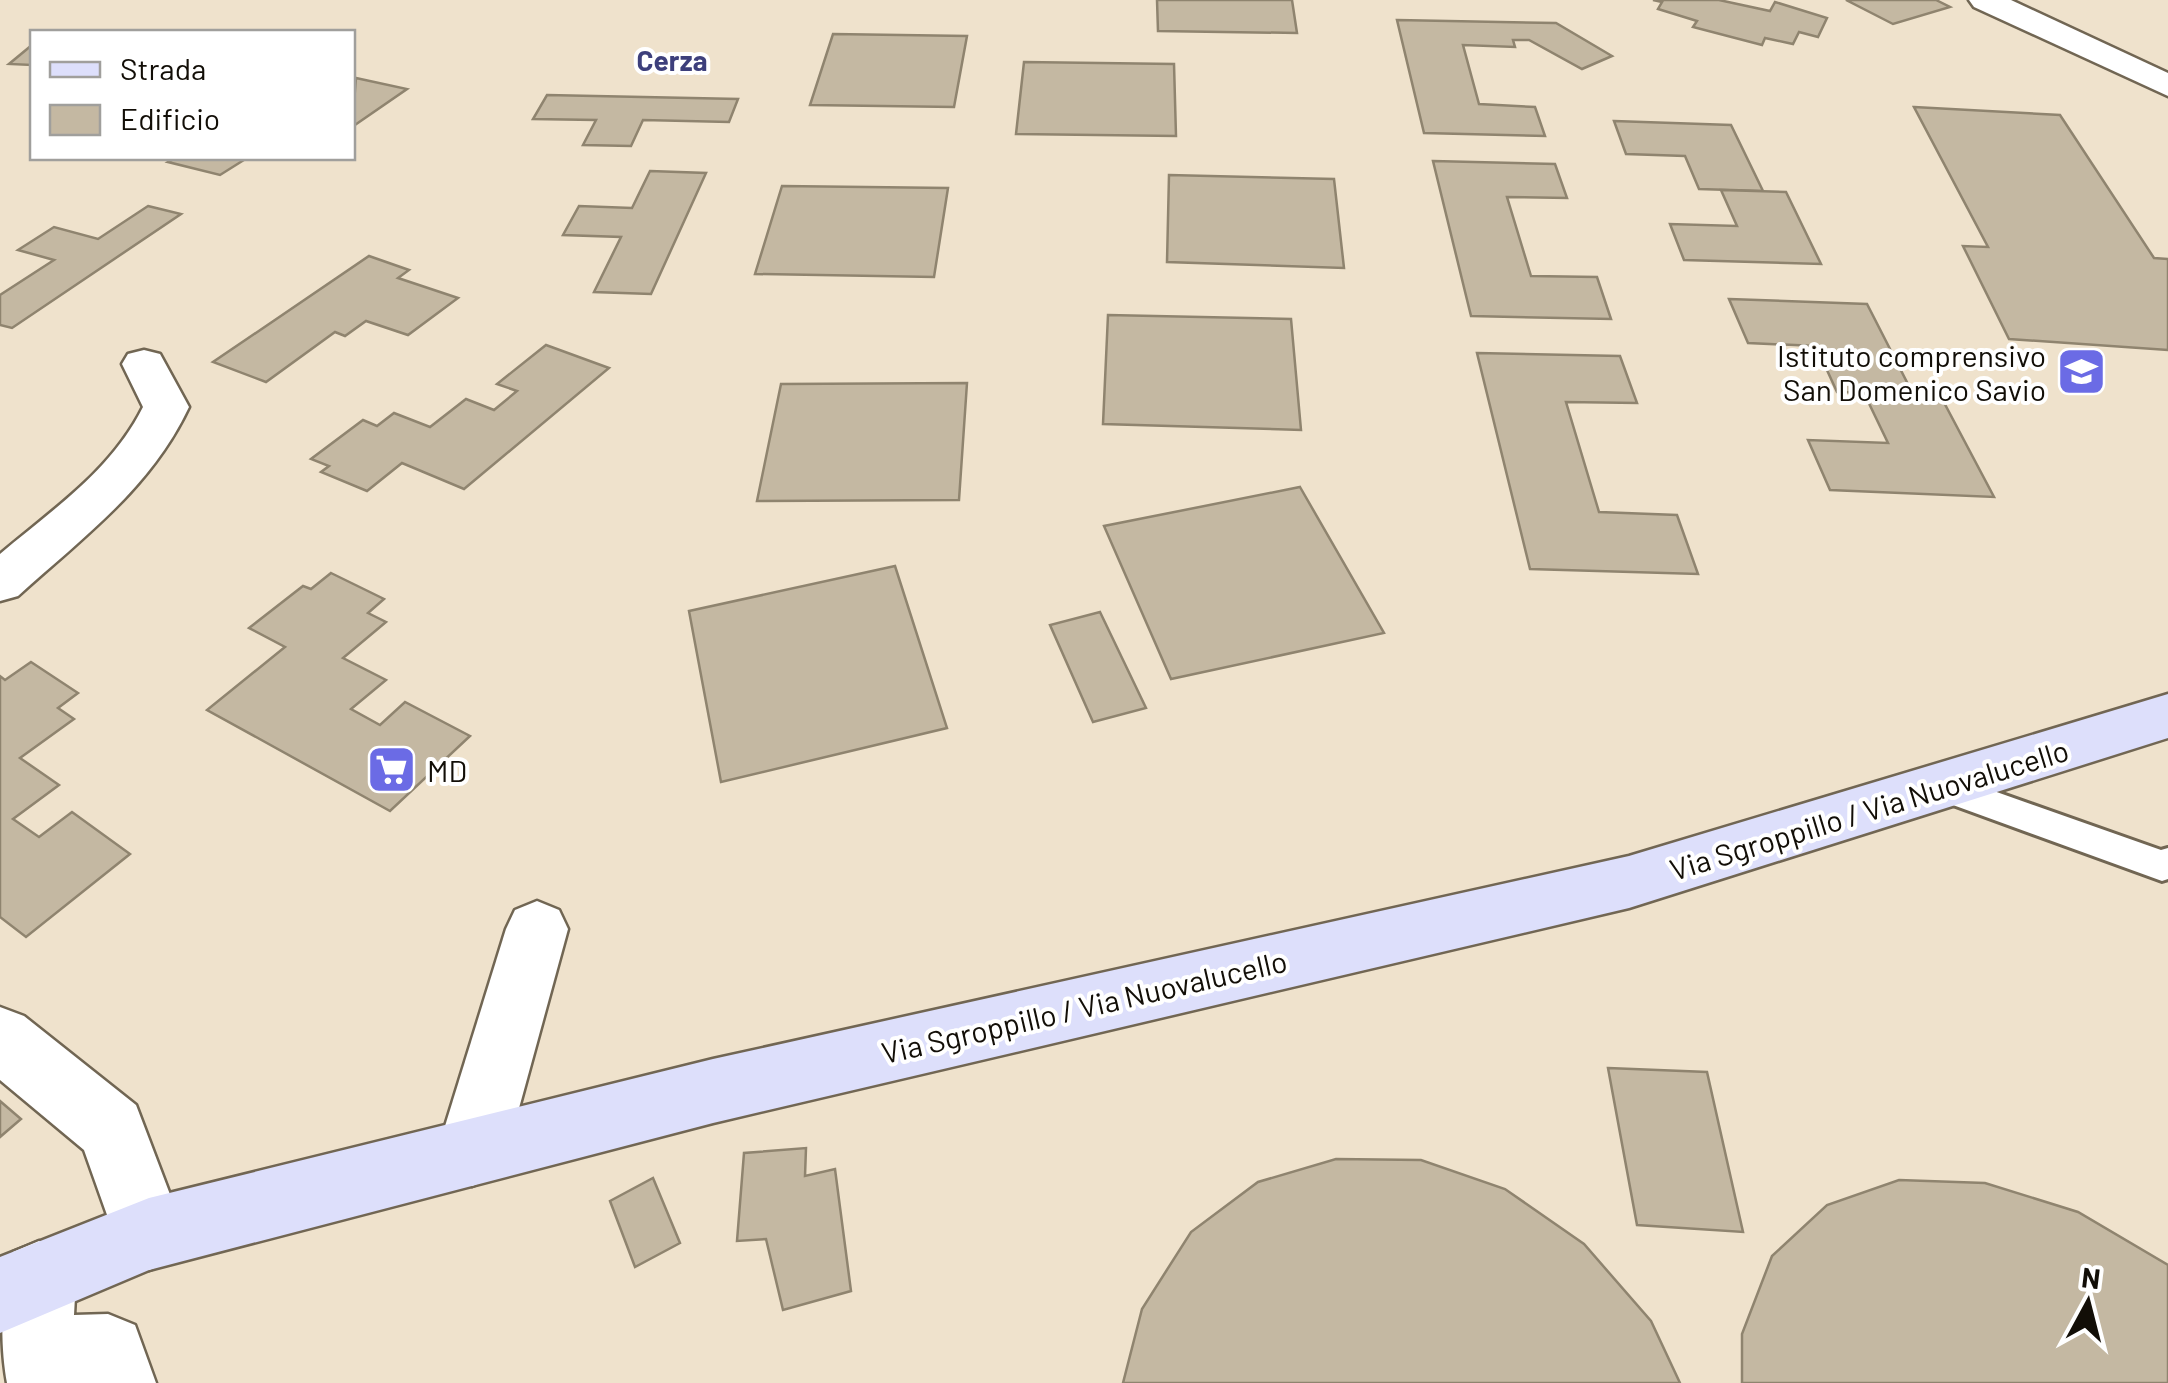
<svg xmlns="http://www.w3.org/2000/svg" width="2168" height="1383" font-family="Barlow,sans-serif">
  <style>
    .building { fill: #c4b8a2; stroke: #8f846f; stroke-width: 2.5 }
    .lines { fill: none; stroke-linecap: round; stroke-linejoin: round }
    .service-casing { stroke: #716653; stroke-width: 6 }
    .minor-casing { stroke: #716653; stroke-width: 5 }
    .secondary-casing { stroke: #716653; stroke-width: 5 }
    .service { fill: #fff; fill-rule: evenodd }
    .minor { fill: #fff; fill-rule: evenodd }
    .secondary { fill: #dddffb; fill-rule: evenodd }
    .labels { text-anchor: middle; dominant-baseline: central; stroke-width: 8; stroke-linejoin: round; paint-order: stroke }
    .far-neighbourhood-label { font-size: 28px; font-weight: bold; fill: #3d3f7b; stroke: #fff }
    .poi-label { font-size: 30px; fill: #120e07; stroke: #fff; text-anchor: end }
    .street-label { font-size: 30px; fill: #120e07; stroke: #fff }
  </style>
  <rect width="100%" height="100%" fill="#efe2cc"/>
  <g class="building">
    <polygon points="1157,0 1292,0 1297,33 1158,31"/>
    <polygon points="1653,0 1719,0 1770,11 1775,2 1827,18 1818,37 1799,32 1793,44 1765,38 1762,45 1693,27 1697,21 1658,9 1662,2"/>
    <polygon points="1846,0 1936,0 1950,7 1893,24"/>
    <polygon points="1397,20 1556,23 1612,56 1582,69 1529,40 1513,40 1515,47 1463,45 1479,104 1535,107 1545,136 1424,133"/>
    <polygon points="833,34 967,36 954,107 810,105"/>
    <polygon points="32,45 32,65 9,64"/>
    <polygon points="1024,62 1174,64 1176,136 1016,134"/>
    <polygon points="356,78 407,89 352,127"/>
    <polygon points="547,95 738,99 729,122 643,120 631,146 583,145 596,120 533,119"/>
    <polygon points="1914,107 2060,115 2154,258 2168,259 2168,350 2009,339 1963,246 1988,247"/>
    <polygon points="1614,121 1731,125 1763,191 1699,189 1685,156 1626,154"/>
    <polygon points="176,158 247,158 220,175 168,162"/>
    <polygon points="1433,161 1555,164 1567,198 1507,197 1531,276 1597,277 1611,319 1471,316"/>
    <polygon points="650,171 706,173 651,294 594,292 621,237 563,235 579,206 632,208"/>
    <polygon points="1169,175 1334,179 1344,268 1167,262"/>
    <polygon points="782,186 948,188 934,277 755,274"/>
    <polygon points="1721,190 1786,192 1821,264 1684,260 1670,224 1737,226"/>
    <polygon points="148,206 181,214 12,328 0,325 0,295 54,260 18,250 54,227 98,239"/>
    <polygon points="369,256 409,270 398,278 458,298 408,335 366,321 345,336 335,332 266,382 213,362"/>
    <polygon points="1729,299 1867,304 1913,394 1837,392 1816,346 1748,343"/>
    <polygon points="1108,315 1291,319 1301,430 1103,424"/>
    <polygon points="546,345 609,368 464,489 402,463 367,491 321,472 329,466 311,459 363,420 377,426 394,413 430,427 466,399 494,410 517,391 497,384"/>
    <polygon points="1477,353 1620,356 1637,403 1566,402 1599,512 1677,515 1698,574 1530,569"/>
    <polygon points="967,383 959,500 757,501 781,384"/>
    <polygon points="1864,393 1940,395 1994,497 1830,490 1808,440 1888,443"/>
    <polygon points="1300,487 1384,633 1171,679 1104,526"/>
    <polygon points="895,566 947,728 721,782 689,611"/>
    <polygon points="331,573 384,599 368,613 386,622 343,658 386,680 351,709 380,725 405,702 470,736 390,811 207,710 285,647 249,628 303,586 311,589"/>
    <polygon points="1100,612 1146,708 1093,722 1050,625"/>
    <polygon points="31,662 78,693 58,708 74,719 20,758 59,785 13,819 39,837 72,812 130,854 26,937 0,917 0,676 5,680"/>
    <polygon points="1608,1068 1707,1072 1743,1232 1637,1225"/>
    <polygon points="0,1101 21,1119 0,1137"/>
    <polygon points="806,1148 805,1176 835,1169 851,1291 783,1310 766,1239 737,1241 744,1153"/>
    <polygon points="1336,1159 1421,1160 1505,1189 1584,1244 1651,1321 1680,1383 1123,1383 1142,1309 1191,1232 1258,1182"/>
    <polygon points="653,1178 680,1243 635,1267 610,1201"/>
    <polygon points="1899,1180 1985,1183 2078,1212 2168,1265 2168,1383 1742,1383 1742,1334 1772,1256 1827,1205"/>
  </g>
  <g class="lines">
    <defs>
      <polygon id="service" points="1943,773 2161,850 2168,848 2168,879 2162,881 1931,797 1926,787 1931,777"/>
      <g id="minor">
        <polygon points="1969,0 2011,0 2168,73 2168,96 1974,7"/>
        <path d="M144,350L160,354L189,407C151,488 83,537 18,596L0,601V554C53,509 111,471 143,407L122,364L128,354Z"/>
        <polygon points="537,901 559,910 568,929 507,1152 497,1176 472,1186 447,1176 437,1152 506,929 515,910"/>
        <polygon points="0,1007 24,1016 136,1105 185,1234 175,1260 149,1270 123,1260 84,1150 0,1080"/>
        <path d="M39,1241L65,1252L76,1278L74,1315L108,1314L135,1325L156,1383H7C0,1345 0,1289 13,1252Z"/>
      </g>
      <polygon id="secondary" points="2168,694 2168,738 1629,908 713,1123 149,1270 0,1333 0,1257 149,1198 713,1059 1629,856"/>
    </defs>
    <use href="#service" class="service-casing"/>
    <use href="#minor" class="minor-casing"/>
    <use href="#secondary" class="secondary-casing"/>
    <use href="#service" class="service"/>
    <use href="#minor" class="minor"/>
    <use href="#secondary" class="secondary"/>
  </g>
  <defs>
    <symbol id="school-square" viewBox="-11 -11 22 22"><rect x="-9" y="-9" width="18" height="18" rx="4" fill="#6b6be5" stroke="#fff"/><path d="M0-5L7-2L0 1L-7-2ZM-4 1L0 2.5L4 1V4Q0 6-4 4Z" fill="#fff"/></symbol>
    <symbol id="supermarket-square" viewBox="-11 -11 22 22"><rect x="-9" y="-9" width="18" height="18" rx="4" fill="#6b6be5" stroke="#fff"/><path d="M-6-5.5h2.5l.6 2H6L4.5 2H-2.5L-4.4-4H-6ZM-1.5 3.2a1.3 1.3 0 1 0 .1 0ZM3 3.2a1.3 1.3 0 1 0 .1 0Z" fill="#fff"/></symbol>
  </defs>
  <g fill-rule="evenodd">
    <use href="#school-square" x="2054" y="344" width="55" height="55"/>
    <use href="#supermarket-square" x="364" y="742" width="55" height="55"/>
  </g>
  <g class="labels">
    <g class="far-neighbourhood-label">
      <text x="672" y="60">Cerza</text>
    </g>
    <g class="poi-label">
      <text x="2046" y="355">Istituto comprensivo<tspan x="2046" dy="34">San Domenico Savio</tspan></text>
      <text x="427" y="770" text-anchor="start">MD</text>
    </g>
    <g class="street-label">
      <text transform="translate(1869 809) rotate(-17)">Via Sgroppillo / Via Nuovalucello</text>
      <text transform="translate(1084 1006) rotate(-13)">Via Sgroppillo / Via Nuovalucello</text>
    </g>
  </g>
  <rect x="30" y="30" width="325" height="130" fill="#ffffff" stroke="#a09f9c" stroke-width="2.5"/>
  <rect x="50" y="62" width="50" height="15" fill="#dddffb" stroke="#a09f9c" stroke-width="2.5"/>
  <text x="120" y="80" font-size="30" fill="#120e07">Strada</text>
  <rect x="50" y="105" width="50" height="30" fill="#c4b8a2" stroke="#a09f9c" stroke-width="2.5"/>
  <text x="120" y="130" font-size="30" fill="#120e07">Edificio</text>
  <g transform="translate(2088 1303) rotate(7)" stroke="#ffffff" stroke-width="8" paint-order="stroke">
  <path d="M0-8L18 38L0 25L-18 38Z" fill="#120e07"/>
  <text y="-15" font-size="28" font-weight="bold" text-anchor="middle" fill="#120e07">N</text>
  </g>
</svg>
